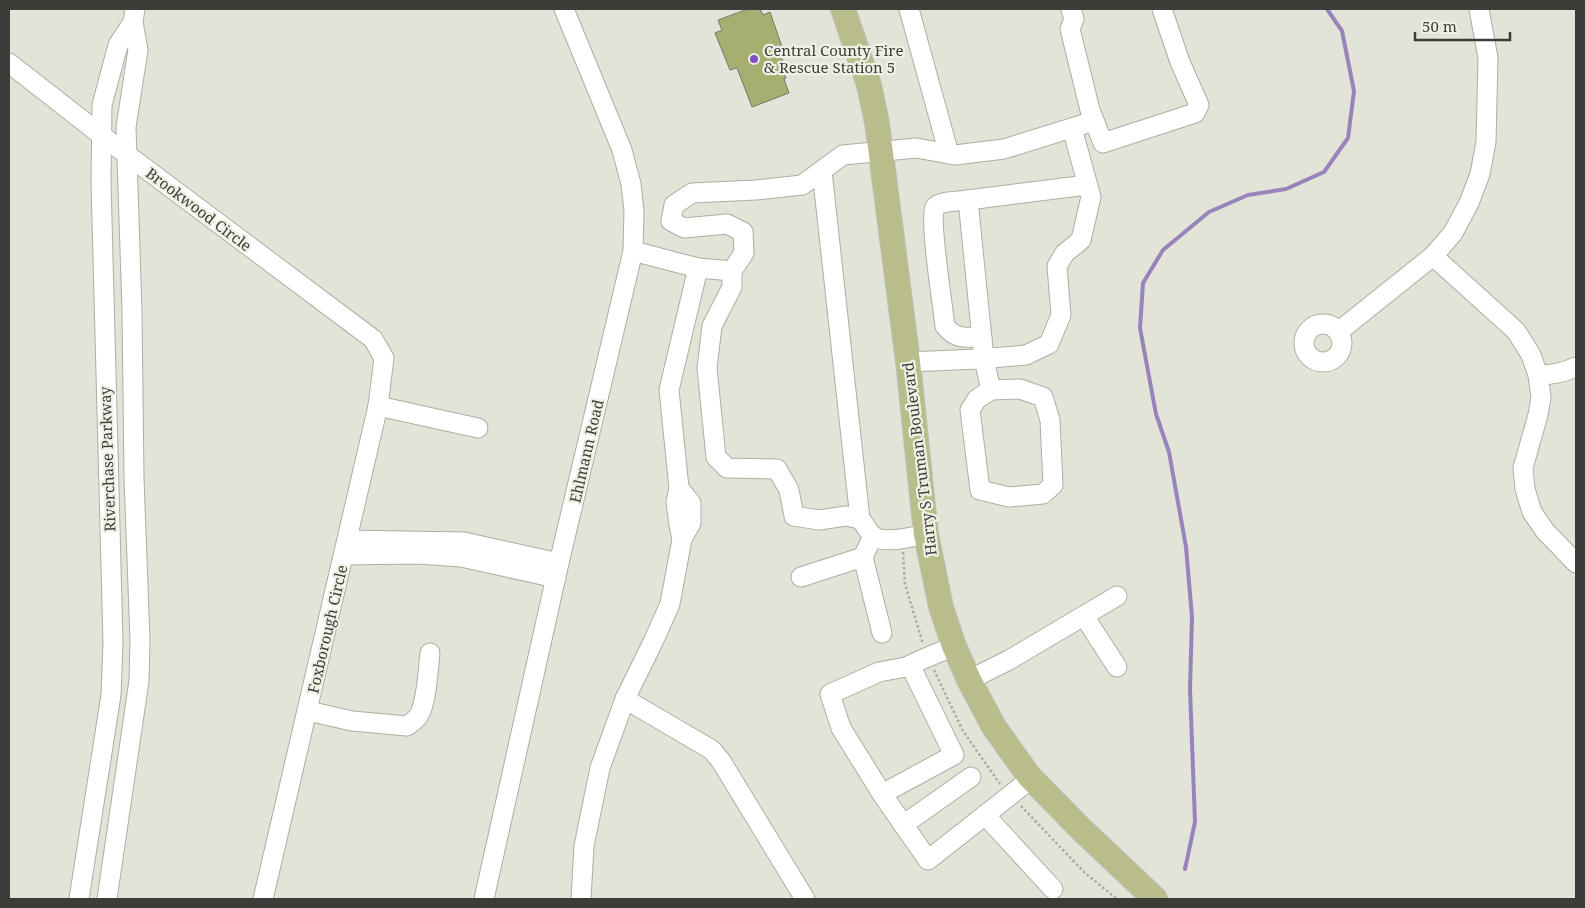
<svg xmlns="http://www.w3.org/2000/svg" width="1585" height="908" font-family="'Noto Serif',serif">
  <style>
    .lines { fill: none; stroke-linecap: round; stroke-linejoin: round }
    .stream { stroke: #9884bb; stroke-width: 4 }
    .building { fill: #a7af70; stroke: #76776d }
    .minor-casing { stroke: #adaea3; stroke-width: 21 }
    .major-casing { stroke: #c1c1bf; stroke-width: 26 }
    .path { stroke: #aaaca2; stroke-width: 2.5; stroke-dasharray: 2.5 2.5; stroke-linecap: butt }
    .minor { stroke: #fff; stroke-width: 19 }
    .major { stroke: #b8bd8b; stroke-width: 24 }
    .poi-dot { fill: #824dc5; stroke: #eff1e5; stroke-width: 2 }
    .labels { text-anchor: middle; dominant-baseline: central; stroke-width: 4.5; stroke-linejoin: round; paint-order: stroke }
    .poi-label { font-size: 15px; fill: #3c3d38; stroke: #eff1e5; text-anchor: start }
    .street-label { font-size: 15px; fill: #3c3d38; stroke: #eff1e5 }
  </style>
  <rect width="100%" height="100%" fill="#e2e4d8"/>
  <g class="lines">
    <polyline class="stream" points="1185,869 1195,822 1190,689 1192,617 1186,547 1169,452 1156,414 1140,328 1143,283 1163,250 1209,212 1248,195 1286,189 1324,172 1348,138 1354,91 1342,31 1327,9"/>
  </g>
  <polygon class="building" points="748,9 760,9 763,15 770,12 783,50 779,51 785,67 782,68 786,78 784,79 789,93 752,107 737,68 730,70 715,33 722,30 718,20"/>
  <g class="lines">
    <defs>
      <g id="minor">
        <polyline points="909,9 949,154"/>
        <polyline points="1071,9 1074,19 1070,29 1090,110 1103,143 1195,113 1199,105 1180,62 1162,9"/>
        <polyline points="9,63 114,145 373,339 384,358 378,406 263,899"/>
        <polyline points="822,171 860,519"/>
        <path d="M968,200C961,201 939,201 935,207C929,219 943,308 945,326C956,340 965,337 982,337"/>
        <polyline points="1433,256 1516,331 1531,355 1538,375 1541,397 1538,415 1523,468 1525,489 1532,512 1545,531 1576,563"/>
        <polyline points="698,268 732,271"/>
        <circle cx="1323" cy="343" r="19"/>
        <polyline points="1338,332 1433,256 1453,233 1469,203 1480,174 1486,142 1488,58 1479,9"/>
        <polyline points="908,362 979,359 1026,355 1049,344 1061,315 1057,266 1065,253 1081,240 1091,197 1072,128"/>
        <path d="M1538,375C1552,375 1563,373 1576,367"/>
        <polyline points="991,390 1020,389 1043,397 1050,420 1053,485 1043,494 1009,497 980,490 970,410 977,399 991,390 984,359 968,200 1087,185"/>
        <polyline points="378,406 478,428"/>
        <polyline points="679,488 691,503 691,523 682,539"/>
        <path d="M926,534C912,537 883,545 872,535C867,530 864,523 860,519L846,516L819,520L794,516L789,490L777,469L727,468L716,457L707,368L712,326L732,287V271L744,253L743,232L727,224L684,228L671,221L674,205L692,193L756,190L802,185L843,155L916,148L955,155L1004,149L1094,121"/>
        <polyline points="873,536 863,557 882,633"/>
        <polyline points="348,540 464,542 559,563"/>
        <polyline points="345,555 418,554 461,557 556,578"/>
        <polyline points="801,577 863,557"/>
        <polyline points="1084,616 1117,667"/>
        <path d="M910,665L954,755L882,794L841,728L830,694L879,672L906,667C922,659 938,653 954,646"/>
        <polyline points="969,680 1009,660 1117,596"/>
        <polyline points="625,699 653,642 670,604 682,539 679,525 676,502 679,488 669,390 698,268 633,251"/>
        <path d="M308,711L352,721L407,726C411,723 416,720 419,715C427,701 428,670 430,653"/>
        <polyline points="882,794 928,860 1032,778"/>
        <polyline points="985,815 1053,889"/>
        <polyline points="903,825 971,777"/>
        <polyline points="79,899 111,695 113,643 101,181 102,105 118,45 133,22 135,9"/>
        <polyline points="107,899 139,681 140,640 134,478 132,311 126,127 138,50 133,22"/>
        <polyline points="484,899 559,563 633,251 634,211 631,184 622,150 564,9"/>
        <polyline points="581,899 584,846 600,768 625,699 712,750 721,761 805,899"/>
      </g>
      <polyline id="major" points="843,9 869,85 877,123 908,362 926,534 941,607 954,646 969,680 994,727 1029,776 1080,828 1155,899"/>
    </defs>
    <use href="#minor" class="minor-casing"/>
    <use href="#major" class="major-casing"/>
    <g class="path">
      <polyline points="903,552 905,584 923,644"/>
      <polyline points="934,670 963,731 1000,784"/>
      <polyline points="1021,806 1085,873 1117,899"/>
    </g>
    <use href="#minor" class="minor"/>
    <use href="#major" class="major"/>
  </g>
  <circle class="poi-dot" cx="754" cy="59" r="5"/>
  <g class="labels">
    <g class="poi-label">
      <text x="764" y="50">Central County Fire<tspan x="764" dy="17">&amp; Rescue Station 5</tspan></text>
    </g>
    <g class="street-label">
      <text transform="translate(199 209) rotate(37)">Brookwood Circle</text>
      <text transform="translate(586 451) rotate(-77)">Ehlmann Road</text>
      <text transform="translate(107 459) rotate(-92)">Riverchase Parkway</text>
      <text transform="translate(919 459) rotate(-97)">Harry S Truman Boulevard</text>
      <text transform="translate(327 629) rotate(-77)">Foxborough Circle</text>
    </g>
  </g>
  <rect width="1585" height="908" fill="none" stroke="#3c3d38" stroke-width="20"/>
  <path d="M1415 32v8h95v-8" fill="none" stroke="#3c3d38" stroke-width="2.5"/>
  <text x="1422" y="32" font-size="15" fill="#3c3d38" stroke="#eff1e5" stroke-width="4" paint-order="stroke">50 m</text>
</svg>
